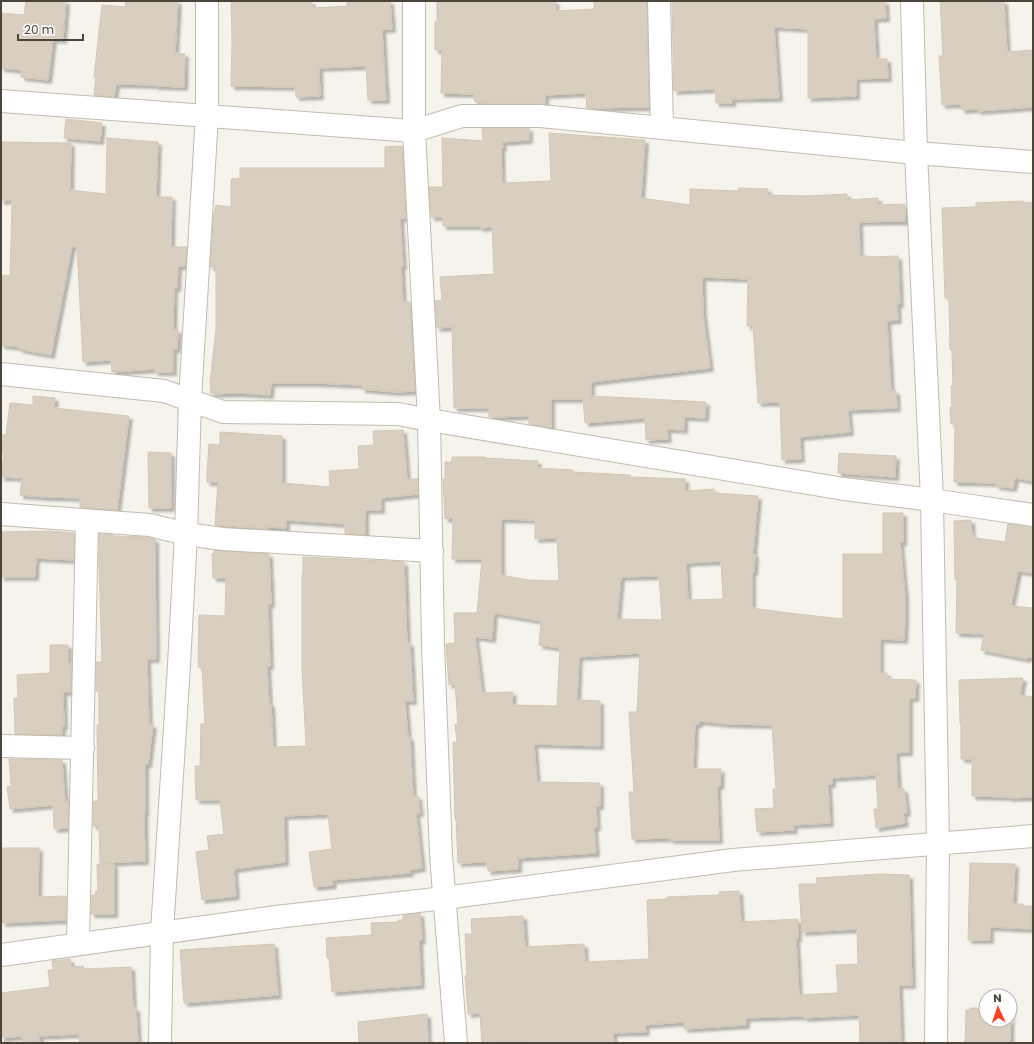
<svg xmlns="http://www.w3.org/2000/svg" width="1034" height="1044" font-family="Poppins,sans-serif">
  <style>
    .building { fill: #d8cfc1; stroke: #d3c7b4; fill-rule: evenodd; filter: url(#shadow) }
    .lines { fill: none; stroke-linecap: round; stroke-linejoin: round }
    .minor-casing { stroke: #c2bbae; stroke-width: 24 }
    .minor { stroke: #fff; stroke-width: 22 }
  </style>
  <defs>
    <filter id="shadow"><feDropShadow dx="3.5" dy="3.5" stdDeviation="1" flood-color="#0004"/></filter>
  </defs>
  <rect width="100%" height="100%" fill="#f6f3ec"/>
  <g class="building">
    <polygon points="26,1 66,1 63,40 53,39 48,80 21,77 22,70 1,68 1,13 24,15"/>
    <polygon points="126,1 178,1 175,53 185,54 184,87 155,86 155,85 116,84 114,97 94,95 96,77 94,77 102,5 125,7"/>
    <polygon points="231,1 311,1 312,8 347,6 347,1 390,1 392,29 382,29 386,100 368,100 366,66 319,68 320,96 296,97 295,87 231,86 232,42"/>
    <polygon points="437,1 555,1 556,11 594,9 594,1 647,1 649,107 587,108 586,93 545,95 545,104 481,104 481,102 475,102 474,94 441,93 442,50 435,50 435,22 437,22"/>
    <polygon points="672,1 885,1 886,18 874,19 876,59 887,59 888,78 856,79 856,96 808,98 808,29 774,27 779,98 732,99 732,103 716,103 715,89 674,91"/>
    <polygon points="940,1 1004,1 1007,52 1033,50 1033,107 978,111 978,109 962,110 961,104 942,105 939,56 943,56"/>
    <polygon points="66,119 102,123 100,141 64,138"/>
    <polygon points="482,128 529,128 529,140 502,142 503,148 501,148 502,183 551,181 549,133 645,140 641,198 690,205 690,189 739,191 738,188 768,189 767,195 805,196 847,194 847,200 878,198 878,205 905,204 905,221 859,222 860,256 868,256 868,257 898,256 900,304 897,304 898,320 887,321 891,391 896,391 897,408 848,410 850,432 800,437 801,459 782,460 780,402 758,403 753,326 747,326 748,279 702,277 703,314 710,368 591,382 591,396 706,402 705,418 684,417 684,430 667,429 668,439 646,440 645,418 585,423 583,399 551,399 551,428 529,424 529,416 489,417 489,408 454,408 452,327 437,328 435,301 442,300 440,277 494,274 492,227 480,228 480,226 443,226 443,217 431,217 429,187 443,187 442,138 483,141"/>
    <polygon points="107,138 158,142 156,197 172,197 171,247 187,247 185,266 178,266 177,288 174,288 173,330 178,330 177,349 173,349 173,372 155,372 155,369 112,372 111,360 83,362 77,247 72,246 51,355 19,349 19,347 1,345 1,275 10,276 12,203 12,200 1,201 1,142 71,143 70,190 106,194"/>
    <polygon points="402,146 406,218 400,218 403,266 401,266 403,302 410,302 415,391 396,392 362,389 362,385 315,383 271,383 270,395 238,393 211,394 210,382 216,329 216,267 210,267 213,220 216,205 231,207 231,179 240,178 240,168 385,168 385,147"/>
    <polygon points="1023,201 1023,203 1033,202 1033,481 1015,478 1013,488 996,486 996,483 954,482 955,424 951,424 950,407 952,407 951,386 953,386 952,350 950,350 949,298 945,298 942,208 976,207 976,203"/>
    <polygon points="33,396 55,398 54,408 129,416 117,510 80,507 80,498 45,497 20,495 22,478 1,477 4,453 1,452 1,435 6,435 10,403 33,405"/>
    <polygon points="403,430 407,479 418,479 418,494 381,498 381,510 365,510 365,535 345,533 345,524 286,520 286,528 267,527 267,529 215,525 218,482 207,482 207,473 209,444 220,445 220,432 282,436 282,483 330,487 329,471 359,469 358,446 374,445 373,431"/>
    <polygon points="148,452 171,453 171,508 149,508"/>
    <polygon points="839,453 896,456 895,477 838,473"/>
    <path d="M452,457H485V458L538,461L537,468L573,470V472L630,475V477L685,479V491L714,489V493L758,496L753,554H755L754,572H752V608L788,613L843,619V554H883V513H903V542H900L905,595V620L904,640L880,639V673H887V679L916,680L915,698H909V752L896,753L898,789H904L907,813H903L905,823L876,828L874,809H878L876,775L832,778V784H828L830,823L793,825L794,830L757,832L755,809L774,808L773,789H776L772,725L727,724L699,721V724H695L693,768H695V769H721L720,786H717L719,840H670L671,838L632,839L629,792H634L629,712H637L640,653L579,657L577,700L600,701V746L534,744L537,782L600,783V806H596L597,827H594L596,853L518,858V869L488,871L487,862L458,863L456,819H455L453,742H457L455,724H458L455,684L449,685L446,644L455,643L454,613H477L482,559H452L453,518L445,519L443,479H445V462H452ZM501,519L535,520V539L557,538L559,581L528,580L501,575ZM721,561L723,599L688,600L686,563ZM659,576L662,620L617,619L621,577ZM494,613L541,621L539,645L560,648L557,706L512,705L513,692L482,693L475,637L492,639Z"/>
    <polygon points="971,520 972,535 974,535 975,538 1005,542 1008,524 1033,527 1033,573 1018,571 1011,606 1033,608 1032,657 1027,657 1027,659 981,650 984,634 956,633 957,580 955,580 954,521"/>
    <polygon points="1,532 50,531 74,533 74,560 36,558 35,577 1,577"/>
    <polygon points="99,534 114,535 114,536 144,537 155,539 156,659 147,659 149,724 153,725 148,764 145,764 145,813 144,813 145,861 100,863 99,826 93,826 94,801 98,801 97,725 99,725 99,691 96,691 96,662 102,662 99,562"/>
    <polygon points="214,550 269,554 271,604 268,604 270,666 267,666 269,704 271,704 273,747 306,746 302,668 302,575 303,575 303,557 404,562 407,643 410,643 413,701 405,701 408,738 410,737 413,796 418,796 420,813 416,813 422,868 409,870 410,873 332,880 333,885 314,887 309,852 332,849 328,814 284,816 285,862 234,869 236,896 202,900 196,852 209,850 207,836 224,834 220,800 196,800 195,766 200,766 201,724 205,724 202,667 198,667 199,615 225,616 226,578 213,578 212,554 214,554"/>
    <polygon points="50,645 68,645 68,663 71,663 71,692 63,692 64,726 62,726 62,735 15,734 14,698 18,698 17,675 50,673"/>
    <polygon points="1023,678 1020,695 1033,697 1033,797 1009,798 1009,797 972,796 972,759 961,759 961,723 960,723 959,680"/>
    <polygon points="9,759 62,760 65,802 69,802 68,828 54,829 53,805 10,809 7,787 11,786"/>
    <polygon points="1,848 39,848 38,897 66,896 66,920 2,923"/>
    <polygon points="970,863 1015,864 1013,904 1023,904 1023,906 1032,906 1031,929 990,927 990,940 968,940"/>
    <polygon points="97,864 114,864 114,914 91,914 92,895 95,895 96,891 98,891"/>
    <polygon points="879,874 909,875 912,985 899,985 901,1042 860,1043 859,1015 804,1018 804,1016 746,1018 746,1025 684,1029 684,1022 645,1025 646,1032 613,1033 614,1043 524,1043 524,1041 482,1043 480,1013 468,1014 465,976 467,975 465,934 472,934 471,919 523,916 525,947 584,944 585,962 649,959 647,900 667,899 667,897 719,895 719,892 739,891 741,922 798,919 798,938 796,938 799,995 838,993 836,965 858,964 857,929 802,932 799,884 817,884 816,878"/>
    <polygon points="420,913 422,940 419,941 421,985 332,992 329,957 327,958 326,938 372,935 371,923 398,922 398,920 403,920 403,915"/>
    <polygon points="274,944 278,995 184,1003 180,950"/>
    <polygon points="70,959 71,967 83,966 84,969 131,967 133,1008 136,1008 138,1043 80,1043 79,1034 39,1036 40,1043 23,1043 22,1036 1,1038 1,993 50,987 48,970 53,970 52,961"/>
    <polygon points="970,1008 986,1008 986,1020 1010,1020 1011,1009 1010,1043 965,1043 966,1010 970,1010"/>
    <polygon points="427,1014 428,1043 359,1043 358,1022"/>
  </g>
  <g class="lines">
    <defs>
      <g id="minor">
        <polyline points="414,1 414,131 429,420 433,644 441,855 456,1043"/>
        <polyline points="659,1 662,127"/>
        <polyline points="912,1 916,153 932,500 938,844 936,1043"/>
        <polyline points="1,101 414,131 462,116 540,116 916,153 1033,162"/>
        <polyline points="1,374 164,391 223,412 398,414 429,420 844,489 932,500 1033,515"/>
        <polyline points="1,514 150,525 186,534 223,539 432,551"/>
        <polyline points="1,746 83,748"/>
        <polyline points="78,943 87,521"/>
        <polyline points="1,955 276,917 445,898 733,860 1033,836"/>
        <polyline points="160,1043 162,932 179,665 186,534 190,400 207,115 207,1"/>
      </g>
    </defs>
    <use href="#minor" class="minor-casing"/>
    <use href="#minor" class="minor"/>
  </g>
  <rect width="1034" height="1044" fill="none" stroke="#4b4439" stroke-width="4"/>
  <g transform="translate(998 1008) rotate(357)"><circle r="19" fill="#ffffff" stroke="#b7b4b0"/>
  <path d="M0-3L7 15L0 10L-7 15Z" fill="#fc3f1d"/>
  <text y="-6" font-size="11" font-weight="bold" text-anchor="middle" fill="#4b4439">N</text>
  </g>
  <path d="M18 34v6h65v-6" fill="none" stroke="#4b4439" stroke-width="2"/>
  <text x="24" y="34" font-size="12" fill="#4b4439" stroke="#ffffff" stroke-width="3" paint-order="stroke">20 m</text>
</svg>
